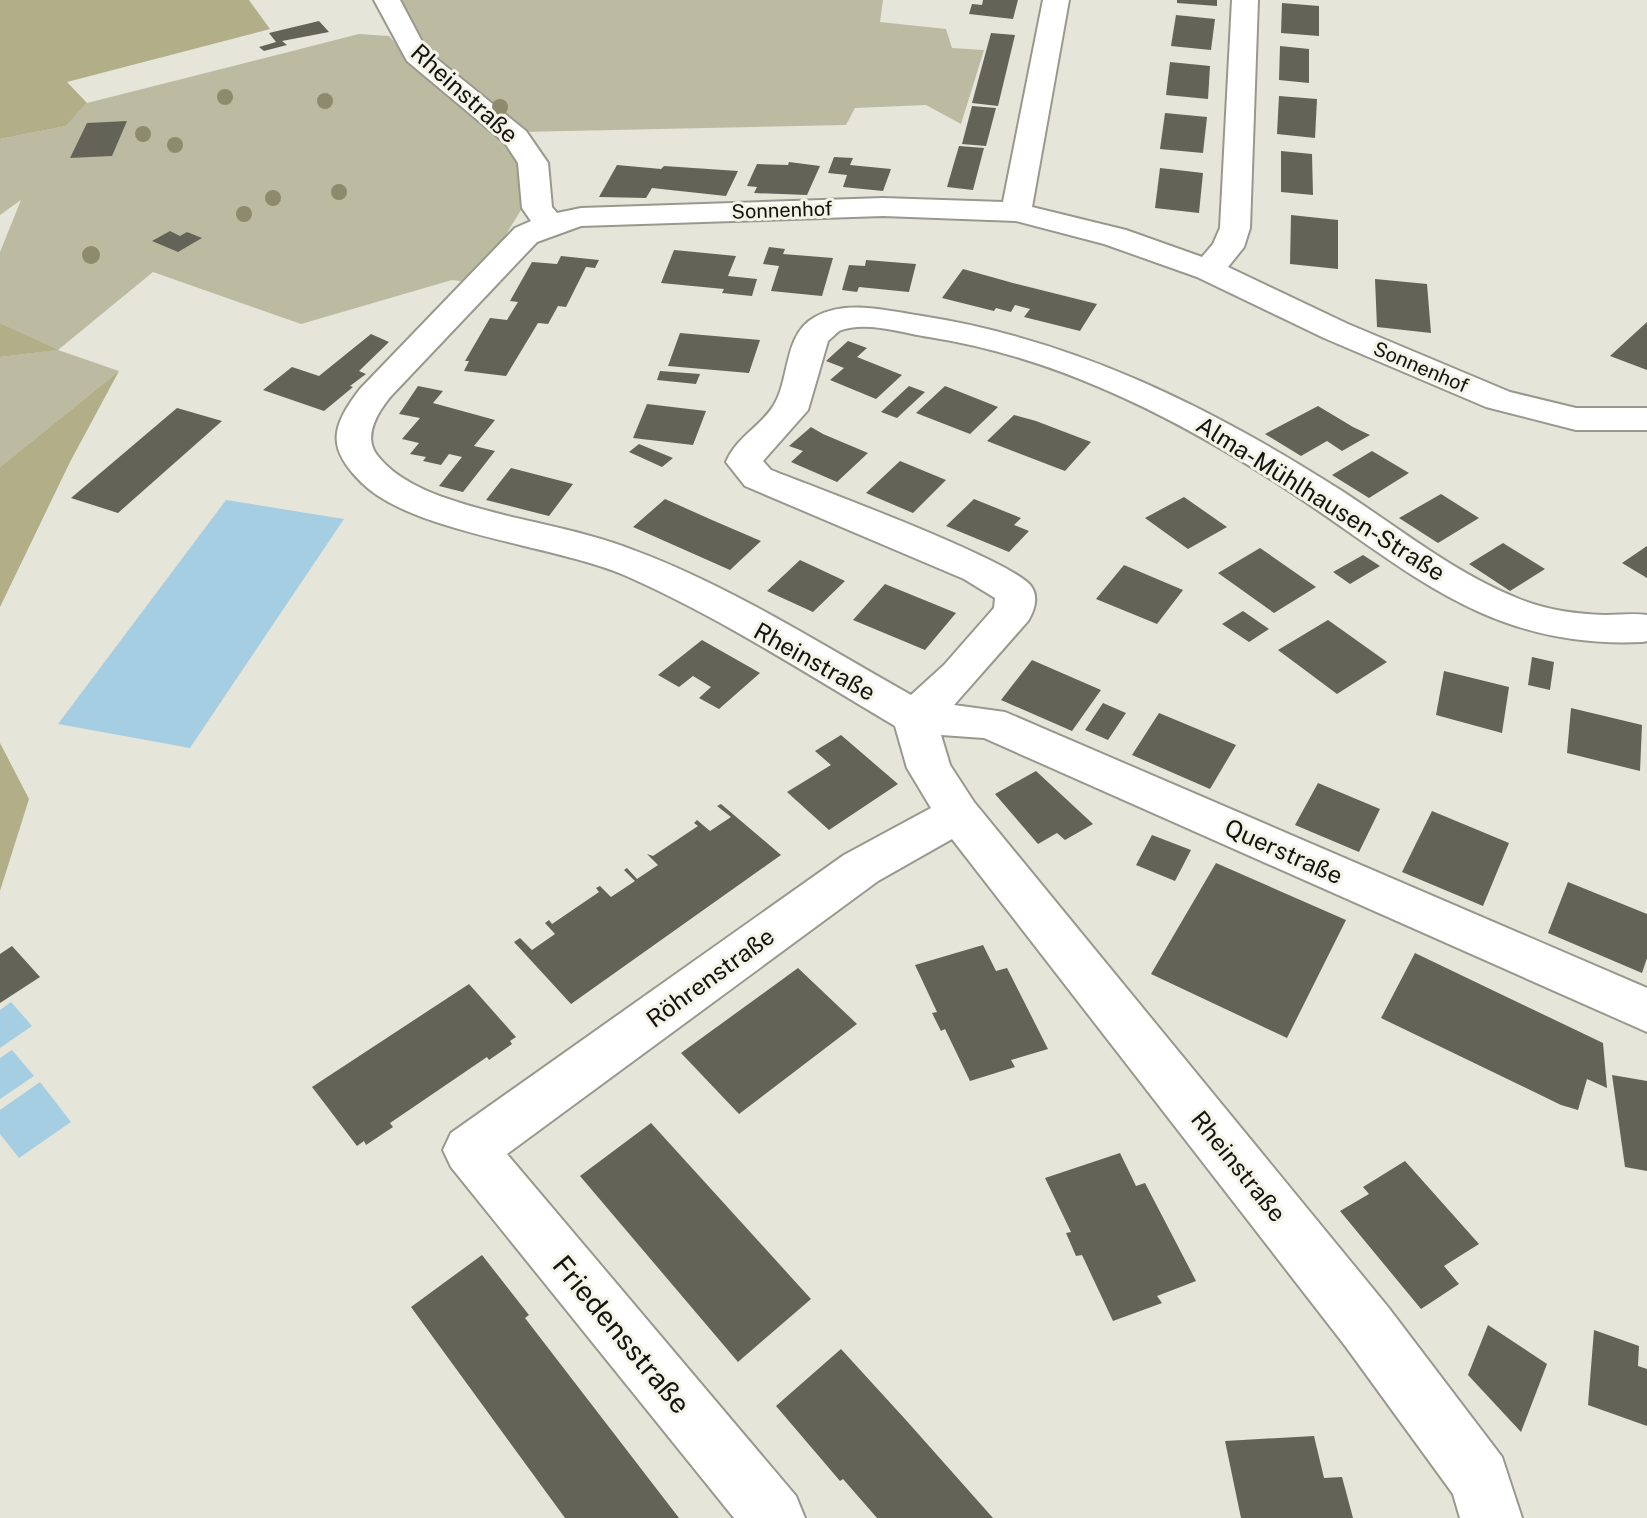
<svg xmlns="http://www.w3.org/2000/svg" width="1647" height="1518" font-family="'Public Sans',sans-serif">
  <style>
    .green { fill: #bcbba2 }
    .forest { fill: #b1ae88 }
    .water { fill: #a6cee3 }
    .building { fill: #636358 }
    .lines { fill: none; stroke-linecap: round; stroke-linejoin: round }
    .minor-casing { stroke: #99988d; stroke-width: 4 }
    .minor { fill: #fff; fill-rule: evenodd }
    .tree { fill: #8e8b6c }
    .labels { text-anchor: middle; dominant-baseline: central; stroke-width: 6; stroke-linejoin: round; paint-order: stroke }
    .far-street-label { font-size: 20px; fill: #14130f; stroke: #f3f3e7 }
    .street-label { font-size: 24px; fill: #14130f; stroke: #f3f3e7 }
    .near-street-label { font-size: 28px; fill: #14130f; stroke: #f3f3e7 }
  </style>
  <rect width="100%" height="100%" fill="#e6e5d9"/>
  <g class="green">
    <polygon points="399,0 883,0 880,22 946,29 952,48 984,50 961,124 926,105 855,108 846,125 521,132 421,49"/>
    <polygon points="359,34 389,36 407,56 517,150 524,205 496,251 467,282 452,280 301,324 153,272 58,350 119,371 0,467 0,357 56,350 0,323 0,252 21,200 0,215 0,139 66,126 87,103"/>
  </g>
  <g class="forest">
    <polygon points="0,0 249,0 270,29 67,82 87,103 66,126 0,139"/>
    <polygon points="0,323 58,350 0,357"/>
    <polygon points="119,371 70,462 0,607 0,467"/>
    <polygon points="0,743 29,799 0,891"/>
  </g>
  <g class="water">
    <polygon points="226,500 344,519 190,748 58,724"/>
    <polygon points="11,1002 32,1026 0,1048 0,1010"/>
    <polygon points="12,1050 34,1076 0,1099 0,1058"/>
    <polygon points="40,1082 71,1122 19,1158 0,1134 0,1110"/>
  </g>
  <g class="building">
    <polygon points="983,0 1018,0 1013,19 969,14 972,4 982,5"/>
    <polygon points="1177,0 1217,0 1217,6 1177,3"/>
    <polygon points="1282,3 1319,6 1319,36 1281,33"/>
    <polygon points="1176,15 1215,19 1211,50 1171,46"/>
    <polygon points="319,21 329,32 282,41 287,45 264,51 259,47 276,42 269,33"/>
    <polygon points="991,33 1015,35 998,106 972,103"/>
    <polygon points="1280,46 1309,49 1309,83 1279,80"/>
    <polygon points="1170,62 1210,66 1208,99 1166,95"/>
    <polygon points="1279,96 1317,99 1315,138 1277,134"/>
    <polygon points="972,106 996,108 986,146 962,144"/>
    <polygon points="1165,113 1207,117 1203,153 1160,149"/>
    <polygon points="127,121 112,156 70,158 87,123"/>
    <polygon points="959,146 984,148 973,190 947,187"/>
    <polygon points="1281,151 1312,154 1313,195 1281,192"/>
    <polygon points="834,157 853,158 850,165 891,169 883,191 843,187 847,175 828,173"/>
    <polygon points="789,162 820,166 807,195 754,193 757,187 747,186 757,164 788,165"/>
    <polygon points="617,165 661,169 664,166 738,171 726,196 652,188 646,198 599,197"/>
    <polygon points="1160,168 1203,173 1199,213 1155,208"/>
    <polygon points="1291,215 1338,220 1338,269 1290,264"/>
    <polygon points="170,231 180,236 187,232 202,238 178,252 152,241"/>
    <polygon points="769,247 785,249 783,254 833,258 822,296 771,291 779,266 763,264"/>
    <polygon points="674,250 736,256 728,276 757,279 752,296 722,293 724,289 661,283"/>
    <polygon points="561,256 599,260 595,268 586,267 566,307 558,306 548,324 538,323 506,376 464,371 469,361 465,361 490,318 507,320 518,302 510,301 532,262 557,264"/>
    <polygon points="866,260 916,264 909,292 859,287 857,292 842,290 849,265 865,266"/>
    <polygon points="963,269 1013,283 1097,304 1080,331 1024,317 1030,309 1015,305 1011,312 996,308 994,311 942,298"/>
    <polygon points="1375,279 1427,284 1431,333 1377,327"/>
    <polygon points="1647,322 1647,370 1610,356"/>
    <polygon points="680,333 760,340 749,373 668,366"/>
    <polygon points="371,334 389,342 359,371 366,374 350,386 353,387 324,411 263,390 292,367 319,376"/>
    <polygon points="848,341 867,348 857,357 902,375 876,399 830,380 844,368 826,361"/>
    <polygon points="660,371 700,374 696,384 657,380"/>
    <polygon points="418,386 443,391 433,403 495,420 474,446 495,451 463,492 439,486 462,457 449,454 441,465 423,461 426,457 410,454 419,443 402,439 420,418 399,414"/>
    <polygon points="909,386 925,392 897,418 881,412"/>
    <polygon points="945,386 998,407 970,434 916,413"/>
    <polygon points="647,404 706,411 693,445 633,438"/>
    <polygon points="1318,406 1353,427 1370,435 1342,451 1327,441 1301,456 1265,434"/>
    <polygon points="177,408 222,421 118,513 71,498"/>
    <polygon points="1014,415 1036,421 1091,442 1065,471 987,441"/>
    <polygon points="811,427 823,434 868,453 837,482 791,462 803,451 789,446"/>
    <polygon points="639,444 673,458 662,467 629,452"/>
    <polygon points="1372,451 1409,473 1369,498 1332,475"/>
    <polygon points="900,461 946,480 913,513 866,493"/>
    <polygon points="511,468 573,484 549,516 486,500"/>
    <polygon points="1441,494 1479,518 1438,543 1399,518"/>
    <polygon points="1184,497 1227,527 1188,549 1145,518"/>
    <polygon points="665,499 712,520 761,541 730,570 633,527"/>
    <polygon points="974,499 1021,518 1014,525 1029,531 1009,552 946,526"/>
    <polygon points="1503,543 1545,569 1510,591 1469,564"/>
    <polygon points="1647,546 1647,578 1622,563"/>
    <polygon points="1260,548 1316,587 1274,613 1218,573"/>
    <polygon points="1363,555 1380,566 1350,584 1333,572"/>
    <polygon points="800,560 845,581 813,612 767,591"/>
    <polygon points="1124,565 1183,590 1157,624 1096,599"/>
    <polygon points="885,584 956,613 925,650 853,620"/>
    <polygon points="1243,611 1269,629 1249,642 1222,624"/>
    <polygon points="1328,620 1387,662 1337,694 1278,650"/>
    <polygon points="702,640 760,673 719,709 699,698 711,687 693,676 679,687 658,675"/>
    <polygon points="1532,657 1554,662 1550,690 1528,685"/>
    <polygon points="1032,660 1101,690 1072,731 1001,700"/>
    <polygon points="1444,671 1509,687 1502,733 1436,715"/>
    <polygon points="1103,703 1126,713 1108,740 1085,730"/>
    <polygon points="1571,708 1642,725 1640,771 1567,753"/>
    <polygon points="1159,713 1236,745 1210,789 1132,755"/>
    <polygon points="841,735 898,784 829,830 787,792 831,765 815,751"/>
    <polygon points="1036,771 1093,824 1065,840 1057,833 1038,844 995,794"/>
    <polygon points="1318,783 1380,809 1359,852 1295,825"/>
    <polygon points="721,804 781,855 571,1004 514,942 520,938 532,950 555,934 545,923 549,920 552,924 599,892 596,888 600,886 611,897 635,881 624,870 627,868 637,879 658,865 647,854 653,856 698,826 694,823 697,820 710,831 731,817 717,806"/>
    <polygon points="1432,811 1509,843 1483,906 1402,872"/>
    <polygon points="1152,835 1191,850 1175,881 1136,865"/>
    <polygon points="1216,863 1346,920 1287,1038 1151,974"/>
    <polygon points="1568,882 1647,914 1647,958 1642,973 1548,933"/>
    <polygon points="983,945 996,971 1007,968 1048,1049 1011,1060 1015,1067 970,1081 945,1029 941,1031 932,1013 937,1012 915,965"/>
    <polygon points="12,946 40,977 0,1003 0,954"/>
    <polygon points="1415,953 1603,1043 1607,1088 1587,1079 1578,1110 1561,1105 1381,1018"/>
    <polygon points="798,968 857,1024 739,1114 681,1053"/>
    <polygon points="469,984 516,1037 510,1041 512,1044 489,1060 487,1057 390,1123 393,1127 366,1145 364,1141 357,1146 312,1087"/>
    <polygon points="1612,1075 1647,1081 1647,1171 1625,1167"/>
    <polygon points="651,1123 811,1299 738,1362 580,1176"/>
    <polygon points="1120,1153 1136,1186 1145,1183 1196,1281 1157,1296 1162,1303 1113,1321 1082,1255 1076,1256 1066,1233 1071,1232 1045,1178"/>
    <polygon points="1405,1161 1479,1244 1444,1266 1459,1284 1421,1309 1340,1211 1369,1194 1363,1187"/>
    <polygon points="482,1255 529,1315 525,1318 679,1518 565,1518 411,1307"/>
    <polygon points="1488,1325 1547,1364 1521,1432 1468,1375"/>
    <polygon points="1594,1330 1639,1346 1638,1366 1647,1369 1647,1426 1588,1405"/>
    <polygon points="841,1349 905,1419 993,1518 877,1518 843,1479 840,1481 776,1406"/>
    <polygon points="1314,1436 1324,1478 1342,1477 1353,1518 1241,1518 1225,1441"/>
  </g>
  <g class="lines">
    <defs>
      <path id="minor" d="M374,0H400L427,51L526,131L548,163L552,207L557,213L581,208L883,198L1003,202L1043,0H1069L1032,207L1126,230L1202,257L1213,244L1220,228L1232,0H1258L1250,228L1244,247L1228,267L1348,324L1510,392L1576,408H1647V430H1576L1486,407L1324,338L1197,277L1104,244L1016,221L883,216L581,226L537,242L392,395C379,410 362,436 377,455C403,489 456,502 496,513C543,525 591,533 636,551C732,587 822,645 911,695L944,665L994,608L995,598L964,579L745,486L726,462C736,438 758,428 772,408C791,381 782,335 815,317C846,299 889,311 922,316C1076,340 1212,408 1342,491C1399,528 1453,572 1517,598C1545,610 1574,614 1605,615C1619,615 1634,613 1647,615V641L1643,642C1478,650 1398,559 1269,478C1165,412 1051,356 929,337C902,333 865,320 839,331L828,341L808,410L763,461L771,470C814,487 1012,560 1031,586C1039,597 1034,611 1028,621L954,705L1005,712L1647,988V1032L984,738L941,735L950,765L974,802L1388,1307L1502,1457L1522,1518H1460L1453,1494L1346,1347L952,839L878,881L507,1154L796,1496L805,1518H734L451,1167L443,1150L451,1133L844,855L931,808L907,768L895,726C807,674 718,616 624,575C554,545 413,533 362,483C326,448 331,427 360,389L515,228L531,221L522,208L518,163L505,143L407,61Z"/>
    </defs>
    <use href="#minor" class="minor-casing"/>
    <use href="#minor" class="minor"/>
  </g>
  <g class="tree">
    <circle cx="225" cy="97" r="8"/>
    <circle cx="325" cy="101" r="8"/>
    <circle cx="500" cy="107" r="8"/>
    <circle cx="143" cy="134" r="8"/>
    <circle cx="175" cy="145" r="8"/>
    <circle cx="339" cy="192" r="8"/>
    <circle cx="273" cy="198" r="8"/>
    <circle cx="244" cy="214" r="8"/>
    <circle cx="91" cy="255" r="9"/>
  </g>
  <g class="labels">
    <g class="far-street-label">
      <text transform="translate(782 210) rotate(-2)">Sonnenhof</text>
      <text transform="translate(1421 367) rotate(23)">Sonnenhof</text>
    </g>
    <g class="street-label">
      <text transform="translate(465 93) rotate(42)">Rheinstraße</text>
      <text transform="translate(1321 498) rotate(32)">Alma-Mühlhausen-Straße</text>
      <text transform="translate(815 661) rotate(29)">Rheinstraße</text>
      <text transform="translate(1284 851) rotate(24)">Querstraße</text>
      <text transform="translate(710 977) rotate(-36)">Röhrenstraße</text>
      <text transform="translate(1239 1166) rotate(51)">Rheinstraße</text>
    </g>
    <g class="near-street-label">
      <text transform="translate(622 1334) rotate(50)">Friedensstraße</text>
    </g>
  </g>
</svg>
